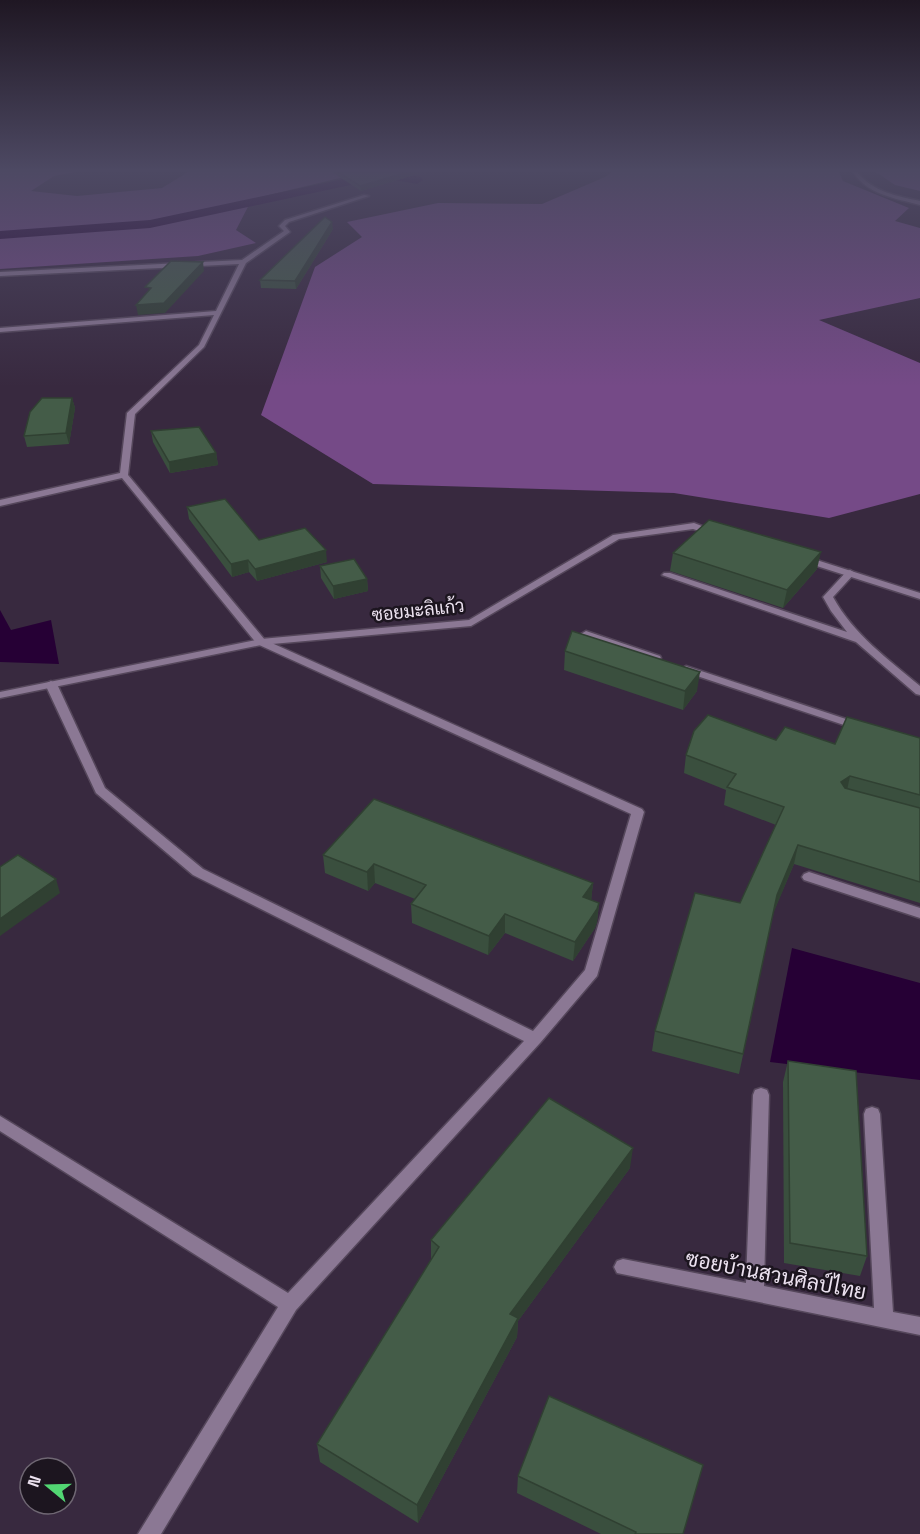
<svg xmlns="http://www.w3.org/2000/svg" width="920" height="1534" font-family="'Space Grotesk',Sarabun,sans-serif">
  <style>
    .forest { fill: #754a87 }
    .water { fill: #260035 }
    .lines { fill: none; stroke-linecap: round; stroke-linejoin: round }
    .canal { fill: #260035; fill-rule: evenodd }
    .minor-casing { stroke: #55475b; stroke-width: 3 }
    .tertiary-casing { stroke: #55475b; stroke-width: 3 }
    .minor { fill: #8b7894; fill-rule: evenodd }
    .tertiary { fill: #8b7894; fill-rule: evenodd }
    .wall { fill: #3a4f3e }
    .shaded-wall { fill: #304032 }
    .building { fill: #445c48; stroke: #304032; stroke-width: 1.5 }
    .labels { text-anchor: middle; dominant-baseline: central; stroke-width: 5; stroke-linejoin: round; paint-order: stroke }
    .street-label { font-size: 18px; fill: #ece2f0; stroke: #1c151f }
    .near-street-label { font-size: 21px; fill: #ece2f0; stroke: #1c151f }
  </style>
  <rect width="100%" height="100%" fill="#38293f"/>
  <g class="forest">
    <polygon points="0,172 75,172 54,176 31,191 77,196 162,188 188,172 365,172 252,199 236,230 256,243 198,256 0,269"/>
    <polygon points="612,172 839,172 843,181 909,208 895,221 920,228 920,298 819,320 920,363 920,494 829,518 674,493 373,484 261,415 315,267 362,237 347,222 438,203 542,204 605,177"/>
    <polygon points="876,172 920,172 920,191 895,185"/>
  </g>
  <g class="water">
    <polygon points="0,610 11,630 51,620 59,664 0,662"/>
    <polygon points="792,948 920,983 920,1080 770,1062"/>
  </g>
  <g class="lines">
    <polygon class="canal" points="376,172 392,172 421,177 423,180 417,184 383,178 150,228 0,239 0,231 150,220"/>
    <defs>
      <g id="minor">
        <polygon points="364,195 369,196 289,222 285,226 290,232 246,263 204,347 135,414 128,475 265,640 642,809 644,812 597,976 540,1043 296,1310 161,1534 138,1534 278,1307 0,1131 0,1116 288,1293 524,1041 193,875 96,793 45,684 51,681 57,684 105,788 203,869 533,1031 585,970 631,814 257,644 122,478 0,506 0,500 120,473 127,413 199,345 214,315 0,332 0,328 216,311 239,264 0,276 0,272 242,260 284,231 279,226 285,220"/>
        <path d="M850,570L855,573L833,597C854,635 888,659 920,686V695L916,694L856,642L662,575L664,573H670L847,632L831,611L823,597L847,571Z"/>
        <polygon points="586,631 660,656 661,658 656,661 652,660 582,636 581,634"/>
        <polygon points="686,666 864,725 866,727 864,729 856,729 682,671 681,669"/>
        <polygon points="809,872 920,908 920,918 804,880 802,877 804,874"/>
        <polygon points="761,1088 767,1090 769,1095 764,1286 874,1308 864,1114 866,1109 872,1107 878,1109 880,1114 893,1312 920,1317 920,1335 617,1273 614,1267 617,1261 623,1259 746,1283 753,1095 755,1090"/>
      </g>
      <g id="tertiary">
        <path d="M853,172H857C873,192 897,196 920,201V205C895,198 868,195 853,172Z"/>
        <polygon points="694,523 720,533 715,536 693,529 619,539 471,626 261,645 0,698 0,692 261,639 469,620 613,535"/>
        <polygon points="804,556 920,593 920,599 801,561 801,557"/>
      </g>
    </defs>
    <use href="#minor" class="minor-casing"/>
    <use href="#tertiary" class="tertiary-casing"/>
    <use href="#minor" class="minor"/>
    <use href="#tertiary" class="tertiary"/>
  </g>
  <g class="wall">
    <polygon points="332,172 424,172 361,191"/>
    <polygon points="333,229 296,289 261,288 260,280"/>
    <polygon points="72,398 75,408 69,444 27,447 24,436"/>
    <polygon points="151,431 216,453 218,465 170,473 153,442"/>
    <polygon points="187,507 259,540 327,562 257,581 249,572 232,577 189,519"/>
    <polygon points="673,553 817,569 783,608 670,571"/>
    <polygon points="320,566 367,579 368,591 334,599 321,578"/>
    <polygon points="565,651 697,691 683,710 564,670"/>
    <polygon points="920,738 920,903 794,864 773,913 739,1074 652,1051 655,1031 740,903 776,825 724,805 726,790 684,773 686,755 776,740 835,744"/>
    <polygon points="323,855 593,883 591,900 599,903 597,922 595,928 573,961 505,933 488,955 412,923 411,904 415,899 375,883 368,891 325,873"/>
    <polygon points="788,1061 867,1256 860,1276 784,1263 783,1082"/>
    <polygon points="630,1168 518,1321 517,1337 418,1523 320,1462 317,1444 431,1260 431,1240"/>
    <polygon points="518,1476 683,1534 601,1534 517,1493"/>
  </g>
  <g class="shaded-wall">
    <polygon points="407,172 424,172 361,191 360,186"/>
    <polygon points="332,222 333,229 296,289 295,281"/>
    <polygon points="203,262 204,271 165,313 138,315 136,305"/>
    <polygon points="72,398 75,408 69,444 66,433"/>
    <polygon points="216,453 218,465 170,473 169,462"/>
    <polygon points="326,550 327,562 257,581 255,569"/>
    <polygon points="821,552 817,569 783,608 787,590"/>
    <polygon points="248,560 249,572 232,577 231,564"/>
    <polygon points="367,579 368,591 334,599 333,586"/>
    <polygon points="700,672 697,691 683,710 685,691"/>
    <polygon points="850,776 846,795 841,782"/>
    <polygon points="798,845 794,864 773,914 777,895"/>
    <polygon points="374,864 375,883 368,891 367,872"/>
    <polygon points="56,879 60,893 0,936 0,919"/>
    <polygon points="593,883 591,902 583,897"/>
    <polygon points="599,903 597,922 595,928 573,961 575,942"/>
    <polygon points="505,914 505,933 488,955 489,936"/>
    <polygon points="633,1148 630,1168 518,1321 517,1337 418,1523 417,1505 510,1314"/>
  </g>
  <g class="building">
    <polygon points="338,172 407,172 360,186"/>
    <polygon points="325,217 332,222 295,281 260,280"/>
    <polygon points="171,261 203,262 164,303 136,305 151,288 145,287"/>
    <polygon points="42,398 72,398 66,433 24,436 30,412"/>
    <polygon points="199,427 216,453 169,462 151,431"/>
    <polygon points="225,499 259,540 305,528 326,550 255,569 248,560 231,564 187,507"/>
    <polygon points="709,520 821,552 787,590 673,553"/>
    <polygon points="354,559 367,579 333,586 320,566"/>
    <polygon points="572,631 700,672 685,691 565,651"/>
    <polygon points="708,715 776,740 785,727 835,744 847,717 920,738 920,795 850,776 841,782 845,788 920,808 920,882 798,845 777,895 743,1054 655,1031 695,893 740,903 784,807 727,787 736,774 686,755 694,731"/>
    <polygon points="374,799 593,883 583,897 599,903 597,909 575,942 505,914 489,936 411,904 426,885 374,864 367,872 323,855"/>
    <polygon points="18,855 56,879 0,919 0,867"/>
    <polygon points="788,1061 856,1071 867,1256 790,1243"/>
    <polygon points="549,1098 633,1148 510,1314 518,1318 417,1505 317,1444 439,1247 431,1240"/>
    <polygon points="549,1396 703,1465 683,1534 635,1534 636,1532 518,1476"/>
  </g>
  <linearGradient id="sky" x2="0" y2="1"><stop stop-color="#1f1723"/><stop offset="0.44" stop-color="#4d4963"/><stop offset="1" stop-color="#4d4963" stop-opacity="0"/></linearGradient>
  <rect width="920" height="387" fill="url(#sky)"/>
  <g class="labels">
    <g class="street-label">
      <text transform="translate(418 610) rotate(-6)">ซอยมะลิแก้ว</text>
    </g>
    <g class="near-street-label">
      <text transform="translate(776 1275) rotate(11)">ซอยบ้านสวนศิลป์ไทย</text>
    </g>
  </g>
  <g transform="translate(48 1486) rotate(289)"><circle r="28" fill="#1c151f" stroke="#6f6773" stroke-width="1.5"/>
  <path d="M0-4.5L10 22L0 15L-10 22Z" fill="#52d673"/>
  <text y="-9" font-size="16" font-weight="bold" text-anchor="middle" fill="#ece2f0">N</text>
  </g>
</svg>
